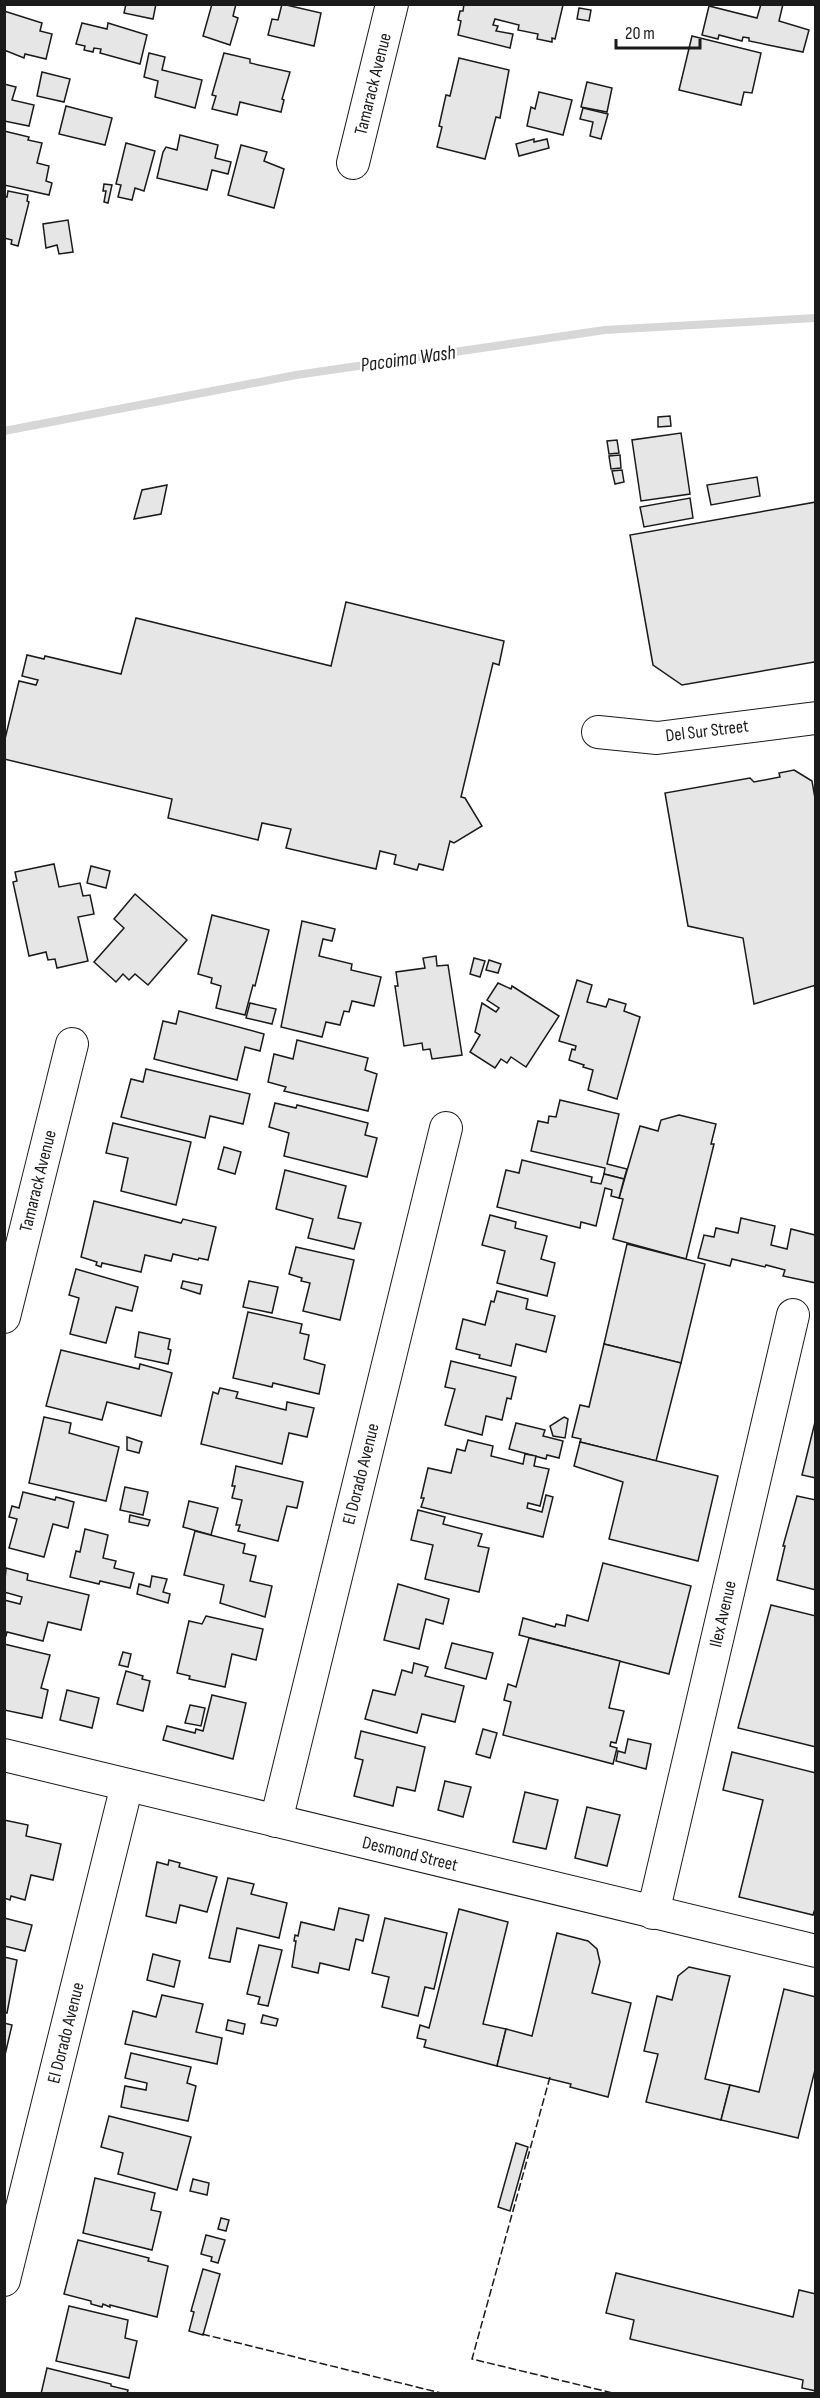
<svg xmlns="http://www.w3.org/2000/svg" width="820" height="2398" font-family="'Sofia Sans Condensed',sans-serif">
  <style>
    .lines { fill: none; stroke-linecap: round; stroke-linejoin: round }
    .stream { stroke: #d7d7d7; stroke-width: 8 }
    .building { fill: #e6e6e6; stroke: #1a1a1a; stroke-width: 1.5 }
    .minor-casing { stroke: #1a1a1a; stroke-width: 34 }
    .minor { stroke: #fff; stroke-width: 32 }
    .fence { stroke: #1a1a1a; stroke-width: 1.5; stroke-dasharray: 8 3; stroke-linecap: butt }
    .labels { text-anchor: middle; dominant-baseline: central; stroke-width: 4.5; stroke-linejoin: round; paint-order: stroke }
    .street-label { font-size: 18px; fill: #1a1a1a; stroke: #fff }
    .water-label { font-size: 20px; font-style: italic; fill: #1a1a1a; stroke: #fff }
  </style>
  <rect width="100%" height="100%" fill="#fff"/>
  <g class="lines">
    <polyline class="stream" points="4,431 296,375 605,330 816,318"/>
  </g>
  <g class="building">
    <polygon points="126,4 156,4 153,19 124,13"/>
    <polygon points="212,4 236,4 233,16 238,18 230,45 203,36"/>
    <polygon points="282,4 321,13 314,46 268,35 272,19 278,20"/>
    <polygon points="464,4 562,4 563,5 555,39 552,38 552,42 537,39 538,34 518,30 519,25 495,19 493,25 498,26 496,31 513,34 510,48 458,35 461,21 458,20 460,11 463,11"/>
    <polygon points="761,4 783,4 779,21 809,30 803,52 749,41 749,38 743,37 742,41 719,35 718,39 702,35 709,6 757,18"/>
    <polygon points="579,8 591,10 589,21 577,19"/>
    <polygon points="4,11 42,23 40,31 52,34 46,59 25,54 24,58 4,50"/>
    <polygon points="82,23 107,29 108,23 147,35 140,64 100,53 101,49 94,48 93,52 84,50 85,46 76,44"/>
    <polygon points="692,36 761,53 752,93 744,92 741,105 679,90"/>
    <polygon points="149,53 165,57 162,70 202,80 195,108 155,97 158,81 144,77"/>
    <polygon points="224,53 250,59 250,63 290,72 282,99 284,100 281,112 240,102 237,115 212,109 216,96 212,95"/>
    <polygon points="459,58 509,70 500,118 496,117 485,159 437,147 442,127 439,126 446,95 450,96"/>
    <polygon points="42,72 70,79 64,102 37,96"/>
    <polygon points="587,82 612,88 607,112 581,107"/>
    <polygon points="4,84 16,87 12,100 34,105 29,126 4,121"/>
    <polygon points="539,92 572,100 563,135 527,126 531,107 535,109"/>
    <polygon points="66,106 112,118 105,145 59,134"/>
    <polygon points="583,108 608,114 601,139 590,136 593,122 580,119"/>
    <polygon points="4,131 29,137 28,140 42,143 37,163 49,166 46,181 52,183 49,195 4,185"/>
    <polygon points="180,135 218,145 215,158 231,162 228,174 212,170 207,190 157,178 163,152 166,147 177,150"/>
    <polygon points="534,139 534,142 547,139 549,148 519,156 516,144"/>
    <polygon points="126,143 155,151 144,191 135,188 132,200 118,197 121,185 116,184"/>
    <polygon points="241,145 267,152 264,161 284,169 274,208 228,195"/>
    <polygon points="104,184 112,185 108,203 104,202 106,191 103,191"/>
    <polygon points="8,191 28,195 27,201 29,202 18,246 11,244 12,240 4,238 4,196 7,197"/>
    <polygon points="68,220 73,252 59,254 57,245 46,248 43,224"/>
    <polygon points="670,416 671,426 658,427 658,417"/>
    <polygon points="681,433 690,494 641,501 632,440"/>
    <polygon points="617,440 619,453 609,454 607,441"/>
    <polygon points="620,455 621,468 611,469 609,456"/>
    <polygon points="622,470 624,482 615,484 612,471"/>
    <polygon points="757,477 760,496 711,505 707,485"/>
    <polygon points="167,485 161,514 134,519 142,490"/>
    <polygon points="690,498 693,518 644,527 640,507"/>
    <polygon points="816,502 816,664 814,662 682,685 653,665 630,535"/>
    <polygon points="346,602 504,641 499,665 493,663 461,797 465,798 482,826 454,843 450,841 443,870 419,864 417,870 394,864 396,855 380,851 376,869 286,848 291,829 262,823 258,840 168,818 172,799 4,759 4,743 19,681 36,685 38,680 22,676 27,655 44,659 45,656 121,674 136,618 331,666"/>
    <polygon points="794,770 812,781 816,804 816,985 754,1004 743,938 688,926 665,793 750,778 754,782 780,777 779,773"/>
    <polygon points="54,864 59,887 80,883 83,896 90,895 94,914 78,917 88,961 57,968 55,959 48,960 46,952 29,956 13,882 17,881 15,872"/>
    <polygon points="91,866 110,871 106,888 87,883"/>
    <polygon points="135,894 187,940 148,985 135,974 129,980 123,974 116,982 94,962 124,928 114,919"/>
    <polygon points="212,915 269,930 255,986 253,985 245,1015 216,1008 221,986 211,983 212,978 198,974"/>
    <polygon points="302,921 335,929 332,941 323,939 319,956 352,964 351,970 381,977 374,1006 352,1001 349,1012 344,1011 340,1025 326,1022 322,1037 281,1027"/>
    <polygon points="436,956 437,966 448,965 462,1055 432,1059 430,1049 423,1050 422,1043 404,1046 395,986 398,986 396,972 425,968 423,958"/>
    <polygon points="474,958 485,961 480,977 470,974"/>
    <polygon points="489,960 501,964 498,973 486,970"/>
    <polygon points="577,980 592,985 587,1002 606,1007 609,999 626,1004 624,1011 640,1017 617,1099 588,1090 593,1070 583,1067 584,1065 569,1060 572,1049 575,1050 576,1046 559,1041"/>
    <polygon points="498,983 511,989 512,986 559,1016 526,1067 511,1057 507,1063 501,1059 495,1068 470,1052 480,1035 475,1032 482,1003 496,1012 499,1008 487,1000"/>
    <polygon points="250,1003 276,1009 272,1024 246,1018"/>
    <polygon points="179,1011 264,1034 260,1051 245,1047 237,1080 154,1059 163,1021 176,1024"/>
    <polygon points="297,1040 368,1058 365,1070 377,1074 368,1111 284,1091 286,1087 268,1082 274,1054 293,1059"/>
    <polygon points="146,1069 250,1094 243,1124 210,1116 205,1138 121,1117 131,1079 143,1082"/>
    <polygon points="560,1100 619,1114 607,1164 627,1169 624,1179 604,1174 605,1168 531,1151 538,1121 548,1123 549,1116 556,1117"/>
    <polygon points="275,1103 296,1108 297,1105 368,1123 365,1135 377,1138 367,1177 284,1156 289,1133 269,1127"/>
    <polygon points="679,1115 716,1124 711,1144 714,1144 686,1259 613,1239 623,1199 619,1198 640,1126 658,1131 661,1120"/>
    <polygon points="113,1123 191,1142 176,1205 121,1191 128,1158 106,1153"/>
    <polygon points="224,1147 241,1152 235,1174 218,1169"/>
    <polygon points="522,1160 592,1177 591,1182 601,1184 604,1174 624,1179 619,1198 611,1196 612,1190 605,1188 596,1226 581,1222 580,1228 497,1207 506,1170 519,1173"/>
    <polygon points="285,1170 346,1186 338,1218 361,1223 354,1249 308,1238 313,1219 276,1209"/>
    <polygon points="94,1201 181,1223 183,1219 216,1227 208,1260 199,1258 198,1260 173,1254 171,1261 145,1255 141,1272 102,1263 101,1267 96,1265 97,1262 81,1257"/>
    <polygon points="490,1215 516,1222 515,1228 547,1236 541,1259 555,1263 547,1296 497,1283 505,1251 482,1245"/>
    <polygon points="741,1218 775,1226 771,1245 787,1249 791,1229 815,1235 816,1232 816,1283 783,1276 785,1270 766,1265 765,1267 732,1259 730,1266 698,1258 704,1235 714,1237 716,1228 738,1233"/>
    <polygon points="627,1244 705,1264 681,1363 604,1344"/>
    <polygon points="296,1247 354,1260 340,1320 303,1311 310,1283 301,1281 302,1278 289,1274"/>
    <polygon points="76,1269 138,1287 132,1311 116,1307 106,1343 70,1334 79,1298 69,1295"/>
    <polygon points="183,1281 202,1285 200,1294 181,1288"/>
    <polygon points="249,1281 278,1287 272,1313 243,1307"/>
    <polygon points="497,1291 528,1299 526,1309 555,1316 546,1352 516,1344 511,1366 479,1358 480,1355 456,1349 463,1319 485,1325 491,1301 494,1302"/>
    <polygon points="248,1312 302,1324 300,1333 309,1335 304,1359 325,1365 319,1394 273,1383 272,1387 233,1378"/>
    <polygon points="139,1332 170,1339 168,1349 171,1350 168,1364 135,1357"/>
    <polygon points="604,1344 681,1363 656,1461 580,1442 581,1439 572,1437 580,1405 589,1407"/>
    <polygon points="61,1350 139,1369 140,1364 172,1373 161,1416 107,1402 102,1420 46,1406"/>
    <polygon points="451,1361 516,1377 511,1399 507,1398 502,1420 486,1416 482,1435 445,1425 455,1389 445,1387"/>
    <polygon points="220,1388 238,1392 236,1398 286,1410 287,1402 314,1408 307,1437 289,1433 282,1464 201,1444 213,1392 218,1394"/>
    <polygon points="44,1417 71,1423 69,1433 119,1447 106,1501 29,1483"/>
    <polygon points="564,1417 568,1419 565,1438 553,1436 550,1426"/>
    <polygon points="816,1418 816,1478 802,1475"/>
    <polygon points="516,1423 545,1430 543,1436 563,1441 559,1458 547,1455 546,1459 509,1449"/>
    <polygon points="127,1437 142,1442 139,1453 127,1450"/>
    <polygon points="468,1440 493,1446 491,1456 523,1464 525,1454 536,1456 534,1466 549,1469 540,1506 528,1503 527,1508 542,1512 546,1495 553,1497 543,1537 421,1507 424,1498 421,1498 428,1468 451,1473 457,1449 465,1451"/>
    <polygon points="580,1442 718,1476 698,1561 609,1539 623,1482 574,1466"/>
    <polygon points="236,1466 303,1482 297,1508 287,1506 278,1541 238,1531 240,1525 236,1525 242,1500 232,1498 235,1486 232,1486"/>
    <polygon points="125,1487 148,1492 143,1515 120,1510"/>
    <polygon points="23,1492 55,1500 56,1497 74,1502 68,1528 53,1524 44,1557 9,1548 17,1519 9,1517 12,1506 19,1508"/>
    <polygon points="797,1496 816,1500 816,1590 777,1580 785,1546 783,1546"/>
    <polygon points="189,1501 218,1508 211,1535 183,1527"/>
    <polygon points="418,1510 445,1517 443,1524 482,1534 478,1546 489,1548 479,1592 425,1579 433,1545 411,1540"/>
    <polygon points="130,1515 150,1520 148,1526 129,1522"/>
    <polygon points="85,1529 108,1535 103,1558 116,1561 114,1568 134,1573 130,1588 100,1581 99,1584 70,1577 76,1551 80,1552"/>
    <polygon points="195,1531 245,1544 243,1553 256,1556 250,1581 272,1586 265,1617 220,1603 224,1585 184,1575"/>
    <polygon points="603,1563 691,1586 669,1674 519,1635 523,1618 555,1627 556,1624 565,1626 567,1615 588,1621"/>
    <polygon points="6,1568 28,1574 27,1580 89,1595 81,1630 48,1622 43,1641 7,1632 6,1636 4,1636 4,1600 20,1604 22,1597 4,1592"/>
    <polygon points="152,1576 167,1579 163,1592 170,1594 168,1603 137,1594 139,1584 150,1587"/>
    <polygon points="398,1584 449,1599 443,1624 426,1619 419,1649 384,1640"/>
    <polygon points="771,1605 816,1616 816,1747 738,1728"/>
    <polygon points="206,1616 263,1629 256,1660 232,1654 225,1687 189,1679 190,1676 177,1673 189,1621 202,1624"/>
    <polygon points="529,1638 620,1661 609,1708 624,1711 616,1743 611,1742 610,1746 617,1748 613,1764 503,1735 511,1702 504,1700 508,1684 516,1687"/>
    <polygon points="452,1643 493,1653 486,1679 445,1668"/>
    <polygon points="4,1644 50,1655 41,1688 48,1690 42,1718 4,1710"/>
    <polygon points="123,1652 131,1654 128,1667 119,1665"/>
    <polygon points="414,1663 428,1667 425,1676 464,1686 455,1722 422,1714 417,1733 365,1719 373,1690 395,1695 402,1670 412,1673"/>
    <polygon points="126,1671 143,1676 142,1679 150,1681 143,1711 117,1704"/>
    <polygon points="67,1690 99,1698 92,1728 60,1720"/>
    <polygon points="212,1695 246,1703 233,1759 163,1740 167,1726 195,1733 196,1729 203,1731"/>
    <polygon points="190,1705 205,1708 201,1726 185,1723"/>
    <polygon points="483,1729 497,1733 490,1758 476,1754"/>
    <polygon points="361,1731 425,1747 415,1791 397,1787 393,1806 354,1796 363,1760 355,1758"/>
    <polygon points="628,1739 651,1744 646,1769 616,1761 618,1751 625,1753"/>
    <polygon points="732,1752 816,1773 816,1906 813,1915 739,1897 763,1800 723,1790"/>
    <polygon points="445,1781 471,1787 463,1817 438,1810"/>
    <polygon points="525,1792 558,1800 546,1849 513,1842"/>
    <polygon points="587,1807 620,1815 607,1866 575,1858"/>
    <polygon points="4,1820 28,1825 26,1836 61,1844 53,1880 31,1875 25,1900 11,1896 10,1900 4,1898"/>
    <polygon points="169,1860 180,1863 179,1867 217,1877 207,1912 180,1905 176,1923 146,1916 157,1862 168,1865"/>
    <polygon points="228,1878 254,1884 251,1894 287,1903 279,1938 237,1928 230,1962 209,1958"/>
    <polygon points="339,1908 369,1915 363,1941 356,1939 349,1970 320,1963 318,1973 292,1967 296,1941 294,1941 295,1935 298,1936 301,1922 334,1930"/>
    <polygon points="459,1909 508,1922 483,2024 506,2029 497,2066 424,2047 426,2040 417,2038 420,2025 429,2028"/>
    <polygon points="4,1918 32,1925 25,1951 4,1946"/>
    <polygon points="385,1918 447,1933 434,1989 425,1987 418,2016 382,2007 389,1977 372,1973"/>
    <polygon points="557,1933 588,1941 597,1949 600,1962 592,1993 631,2003 608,2097 570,2087 571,2084 497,2066 506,2029 532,2036"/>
    <polygon points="259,1945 282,1950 268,2006 258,2004 260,1997 247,1994"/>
    <polygon points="153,1954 180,1961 174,1987 147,1980"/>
    <polygon points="4,1957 17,1960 7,2013 4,2012"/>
    <polygon points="689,1967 730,1976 705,2079 730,2085 721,2120 646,2102 658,2054 644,2051 657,1996 672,2000 678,1976"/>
    <polygon points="784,1989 816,1997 816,2066 798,2138 721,2120 730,2085 759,2092"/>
    <polygon points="162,1995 203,2004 196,2032 222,2038 217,2064 125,2044 133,2011 156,2017"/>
    <polygon points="263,2015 278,2019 276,2026 261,2023"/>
    <polygon points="228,2020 245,2024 243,2034 226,2030"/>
    <polygon points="4,2023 12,2025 5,2055 4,2055"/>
    <polygon points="131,2053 191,2067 187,2083 196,2086 188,2121 121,2107 125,2086 146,2090 147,2083 125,2078"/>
    <polygon points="109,2116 191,2137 177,2190 118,2174 123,2153 101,2147"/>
    <polygon points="516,2143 528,2147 510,2211 498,2207"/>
    <polygon points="95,2178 155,2193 151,2210 161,2212 152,2250 83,2233"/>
    <polygon points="193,2179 209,2183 207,2195 190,2191"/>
    <polygon points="221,2218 229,2220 226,2231 218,2229"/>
    <polygon points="206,2235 225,2240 218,2263 211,2261 212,2257 201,2254"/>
    <polygon points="78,2240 149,2258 148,2261 168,2266 157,2317 110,2305 110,2307 103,2304 102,2307 91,2304 91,2301 64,2294"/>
    <polygon points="203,2269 220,2274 203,2335 189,2331 194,2312 191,2311"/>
    <polygon points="616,2273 793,2317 799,2290 816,2294 816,2391 802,2388 803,2380 630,2339 634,2320 606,2313"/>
    <polygon points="69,2306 128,2320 125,2338 137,2341 129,2378 56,2361"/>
    <polygon points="47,2368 111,2384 111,2386 128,2390 127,2394 41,2394"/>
  </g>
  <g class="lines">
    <defs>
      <g id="minor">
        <polyline points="353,163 392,4"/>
        <polyline points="598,732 657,738 816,718"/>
        <polyline points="4,1317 72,1044"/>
        <polyline points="4,1755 816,1951"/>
        <polyline points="276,1821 446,1128"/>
        <polyline points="653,1913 793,1315"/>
        <polyline points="4,2280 127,1785"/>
      </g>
    </defs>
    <use href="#minor" class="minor-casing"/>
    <use href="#minor" class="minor"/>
    <g class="fence">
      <polyline points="550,2077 472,2359 617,2394"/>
      <polyline points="202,2334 445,2394"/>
    </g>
  </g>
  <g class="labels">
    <g class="street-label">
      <text transform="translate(373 84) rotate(-76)">Tamarack Avenue</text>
      <text transform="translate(707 731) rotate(-7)">Del Sur Street</text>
      <text transform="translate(38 1181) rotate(-76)">Tamarack Avenue</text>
      <text transform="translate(361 1474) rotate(-76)">El Dorado Avenue</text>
      <text transform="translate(723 1614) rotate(-77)">Ilex Avenue</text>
      <text transform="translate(410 1854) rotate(14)">Desmond Street</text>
      <text transform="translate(66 2033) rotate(-76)">El Dorado Avenue</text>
    </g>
    <g class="water-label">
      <text transform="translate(408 359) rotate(-8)">Pacoima Wash</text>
    </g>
  </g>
  <rect width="820" height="2398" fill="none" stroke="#1a1a1a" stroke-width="12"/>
  <path d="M616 39v9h84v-9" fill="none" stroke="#1a1a1a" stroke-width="3"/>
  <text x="625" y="39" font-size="18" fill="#1a1a1a" stroke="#ffffff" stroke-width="4.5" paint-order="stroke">20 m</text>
</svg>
